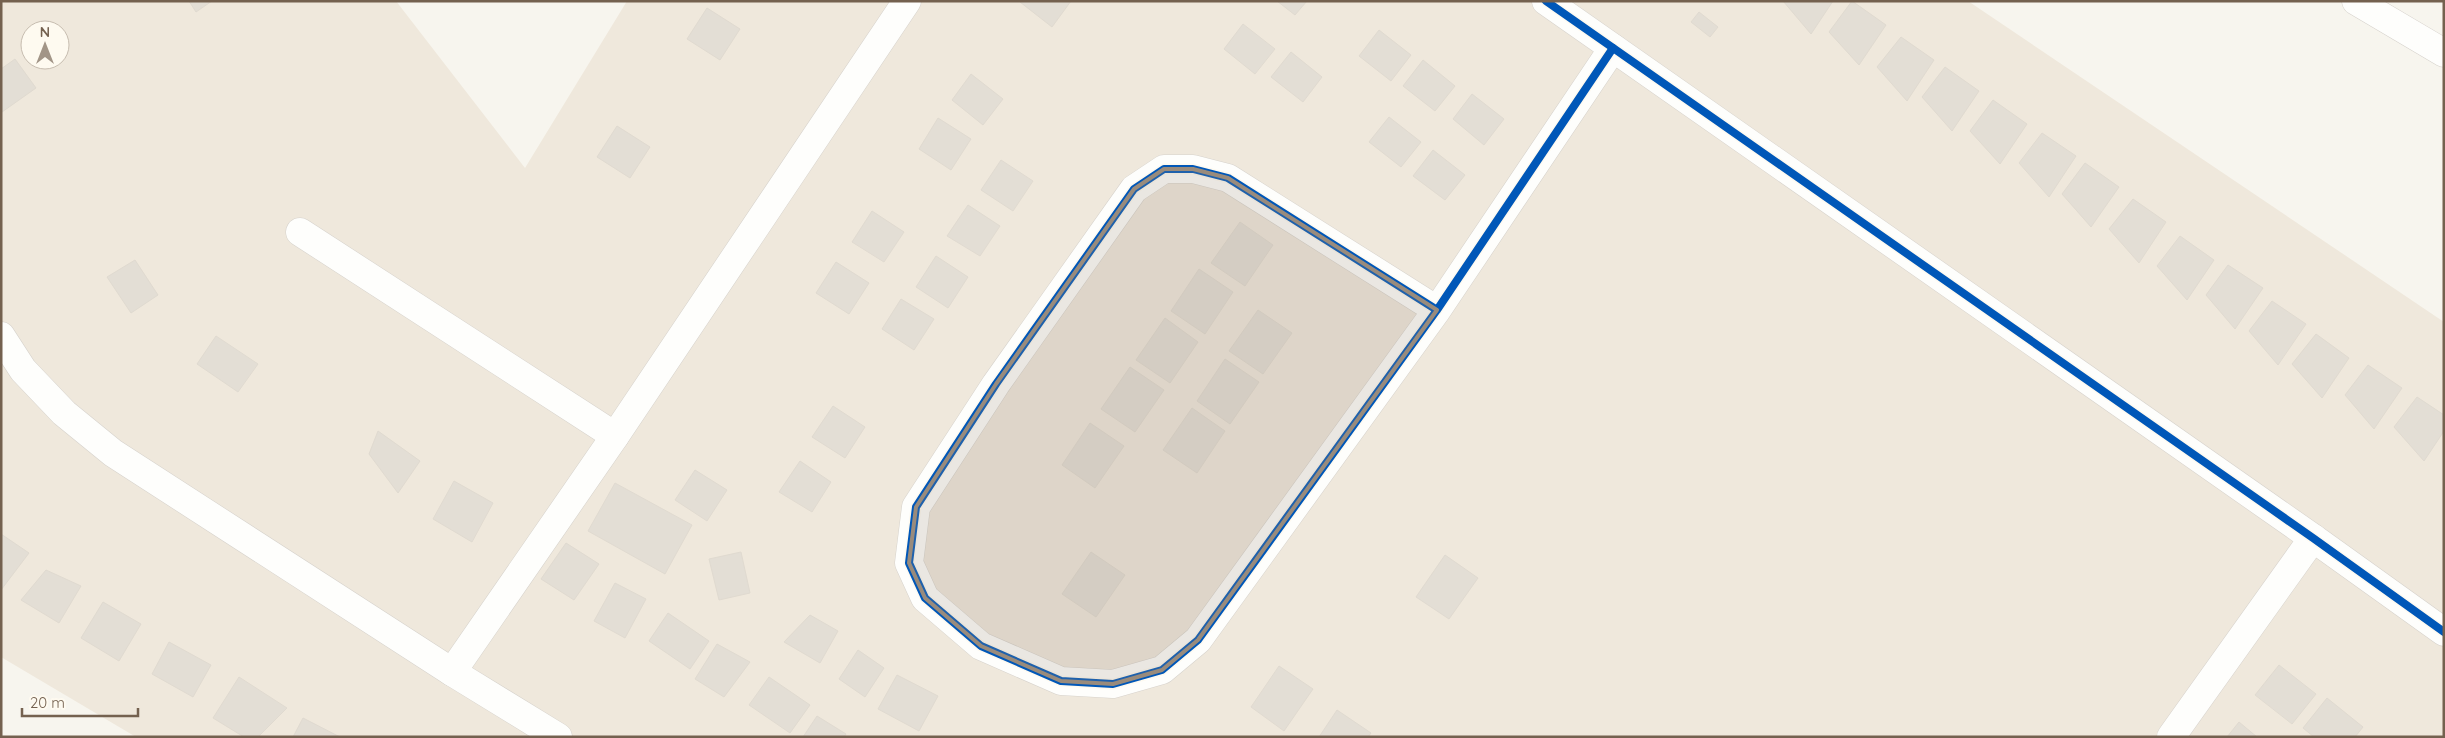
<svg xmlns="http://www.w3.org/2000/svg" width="2445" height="738" font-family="Quicksand,sans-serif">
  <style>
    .residential { fill: #efe8dc; fill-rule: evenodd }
    .building { fill: #e3ded5; stroke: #e0dad0 }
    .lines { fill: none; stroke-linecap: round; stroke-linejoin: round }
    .street-casing { stroke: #d6d2cc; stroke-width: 29 }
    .street { stroke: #fefefc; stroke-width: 28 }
    .cycleway-casing { stroke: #fefaf0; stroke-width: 11 }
    .cycleway { stroke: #0057b8; stroke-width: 8 }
    .marked { fill: #998b7c; fill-opacity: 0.2; stroke: #998b7c; stroke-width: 4; stroke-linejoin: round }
  </style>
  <rect width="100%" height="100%" fill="#f7f5ee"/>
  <path class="residential" d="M1,1H396L525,168L627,1H1968L2444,322V737H136L1,657ZM30,30H60V60H30Z"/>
  <g class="building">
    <polygon points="189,1 212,1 196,12"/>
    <polygon points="1071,1 1052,27 1020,2 1021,1"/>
    <polygon points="1277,1 1307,1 1295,15"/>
    <polygon points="1783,1 1833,1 1811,34"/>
    <polygon points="1852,1 1886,25 1859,65 1829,32"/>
    <polygon points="707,8 740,29 720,60 687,39"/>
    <polygon points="1699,12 1718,27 1710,37 1691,22"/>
    <polygon points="1243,24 1275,49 1255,74 1224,49"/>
    <polygon points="1379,30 1411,55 1391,81 1359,56"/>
    <polygon points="1901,37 1934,60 1907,101 1877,67"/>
    <polygon points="1291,52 1322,77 1303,102 1271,77"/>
    <polygon points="15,59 36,88 2,112 1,69"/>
    <polygon points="1423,60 1455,86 1435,111 1403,86"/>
    <polygon points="1945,67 1979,91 1952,131 1922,97"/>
    <polygon points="971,74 1003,99 983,125 952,100"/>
    <polygon points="1472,94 1504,119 1484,145 1453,119"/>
    <polygon points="1993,100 2027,124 2000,164 1970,131"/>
    <polygon points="1389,117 1421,142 1401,167 1369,142"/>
    <polygon points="938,118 971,139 951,170 919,149"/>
    <polygon points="617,126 650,147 630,178 597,157"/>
    <polygon points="2042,133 2076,156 2049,197 2019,163"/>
    <polygon points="1433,150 1465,175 1445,200 1413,176"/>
    <polygon points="1001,160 1033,181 1013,211 981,190"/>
    <polygon points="2085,163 2119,187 2091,227 2062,194"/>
    <polygon points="2133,199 2166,222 2139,263 2109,229"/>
    <polygon points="968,205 1000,226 980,256 947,236"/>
    <polygon points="872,211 904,232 884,262 852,242"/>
    <polygon points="1240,222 1273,245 1245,286 1211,263"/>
    <polygon points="2180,236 2214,260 2187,300 2157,266"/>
    <polygon points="936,256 968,277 948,308 916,287"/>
    <polygon points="135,260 158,295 131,313 107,277"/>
    <polygon points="836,262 869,283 849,314 816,293"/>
    <polygon points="2228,265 2263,288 2235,329 2206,295"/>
    <polygon points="1199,269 1233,292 1205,334 1171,311"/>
    <polygon points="901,299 934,319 914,350 882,329"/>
    <polygon points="2272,301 2306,324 2278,365 2249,331"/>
    <polygon points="1258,310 1292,333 1263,374 1229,351"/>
    <polygon points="1165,318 1198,342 1170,383 1136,360"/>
    <polygon points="2316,334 2349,358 2322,398 2292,364"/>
    <polygon points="216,336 258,364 238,392 197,364"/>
    <polygon points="1225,359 1259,382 1230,424 1197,401"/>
    <polygon points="2368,365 2402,388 2374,429 2345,395"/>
    <polygon points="1130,367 1164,390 1135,432 1101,409"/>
    <polygon points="2417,397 2444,415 2444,431 2424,461 2394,427"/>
    <polygon points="833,406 865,427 845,458 812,437"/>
    <polygon points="1192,408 1225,431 1197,473 1163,450"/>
    <polygon points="1090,423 1124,446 1095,488 1062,465"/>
    <polygon points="378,431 420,461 398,493 369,454"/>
    <polygon points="800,461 831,482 812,512 779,492"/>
    <polygon points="695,470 727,490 707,521 675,500"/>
    <polygon points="454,481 493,503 472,542 433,519"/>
    <polygon points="615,483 692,525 665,574 588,531"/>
    <polygon points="1,534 29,553 1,590"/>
    <polygon points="566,543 599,564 574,600 541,579"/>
    <polygon points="741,552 750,593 719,600 709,559"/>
    <polygon points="1091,552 1125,575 1096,617 1062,594"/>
    <polygon points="1445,555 1478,578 1449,619 1416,597"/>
    <polygon points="46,570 81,586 59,623 21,600"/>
    <polygon points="615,583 646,599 625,638 594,621"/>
    <polygon points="103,602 141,624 119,661 81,638"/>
    <polygon points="668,613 709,641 690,669 649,641"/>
    <polygon points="810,615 838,631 820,663 784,642"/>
    <polygon points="169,642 211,665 193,697 152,674"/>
    <polygon points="717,644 750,662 724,697 695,679"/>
    <polygon points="858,650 884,668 865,697 839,679"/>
    <polygon points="2279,665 2316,694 2292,724 2255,695"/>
    <polygon points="1279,666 1313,689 1284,731 1251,707"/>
    <polygon points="897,675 938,696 919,731 878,709"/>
    <polygon points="239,677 287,708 258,737 244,737 213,718"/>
    <polygon points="769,677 810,705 790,733 749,705"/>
    <polygon points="2327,698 2363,727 2355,737 2314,737 2303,728"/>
    <polygon points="1337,710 1371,733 1368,737 1319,737"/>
    <polygon points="817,716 846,734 844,737 803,737"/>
    <polygon points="303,718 340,737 293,737"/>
    <polygon points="2239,722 2257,737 2227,737"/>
  </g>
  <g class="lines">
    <defs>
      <g id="street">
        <polyline points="1546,1 2313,538 2444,632"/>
        <polyline points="2356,1 2444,53"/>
        <polyline points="300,232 615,436"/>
        <polyline points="1437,310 1228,178 1193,169 1164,169 1134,189 996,384 916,507 909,563 925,598 981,646 1061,681 1113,684 1162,670 1198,640 1437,310 1613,48"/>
        <polyline points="1,336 23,370 64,413 113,453 452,672 558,737"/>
        <polyline points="452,672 615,436 907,1"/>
        <polyline points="2171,737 2313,538"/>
      </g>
    </defs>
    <use href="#street" class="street-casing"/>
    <use href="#street" class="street"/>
    <defs>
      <g id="cycleway">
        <polyline points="1546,1 2313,538 2444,632"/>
        <polyline points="1437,310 1228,178 1193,169 1164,169 1134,189 996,384 916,507 909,563 925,598 981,646 1061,681 1113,684 1162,670 1198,640 1437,310 1613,48"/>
      </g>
    </defs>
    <use href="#cycleway" class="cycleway-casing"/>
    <use href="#cycleway" class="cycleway"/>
  </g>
  <path class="marked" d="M1164,169H1193L1228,178L1437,310L1198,640L1162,670L1113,684L1061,681L981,646L925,598L909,563L916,507L996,384L1134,189Z"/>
  <rect width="2445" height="738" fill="none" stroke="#74614f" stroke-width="5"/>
  <g transform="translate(45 45)"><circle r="24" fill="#fefaf0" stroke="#c7bdb0"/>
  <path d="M0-4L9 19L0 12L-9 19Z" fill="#a29587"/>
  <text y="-8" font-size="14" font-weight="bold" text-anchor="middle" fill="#74614f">N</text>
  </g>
  <path d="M22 708v8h116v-8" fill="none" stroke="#74614f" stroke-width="2.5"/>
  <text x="30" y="708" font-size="15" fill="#74614f" stroke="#fefaf0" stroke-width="4" paint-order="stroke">20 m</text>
</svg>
